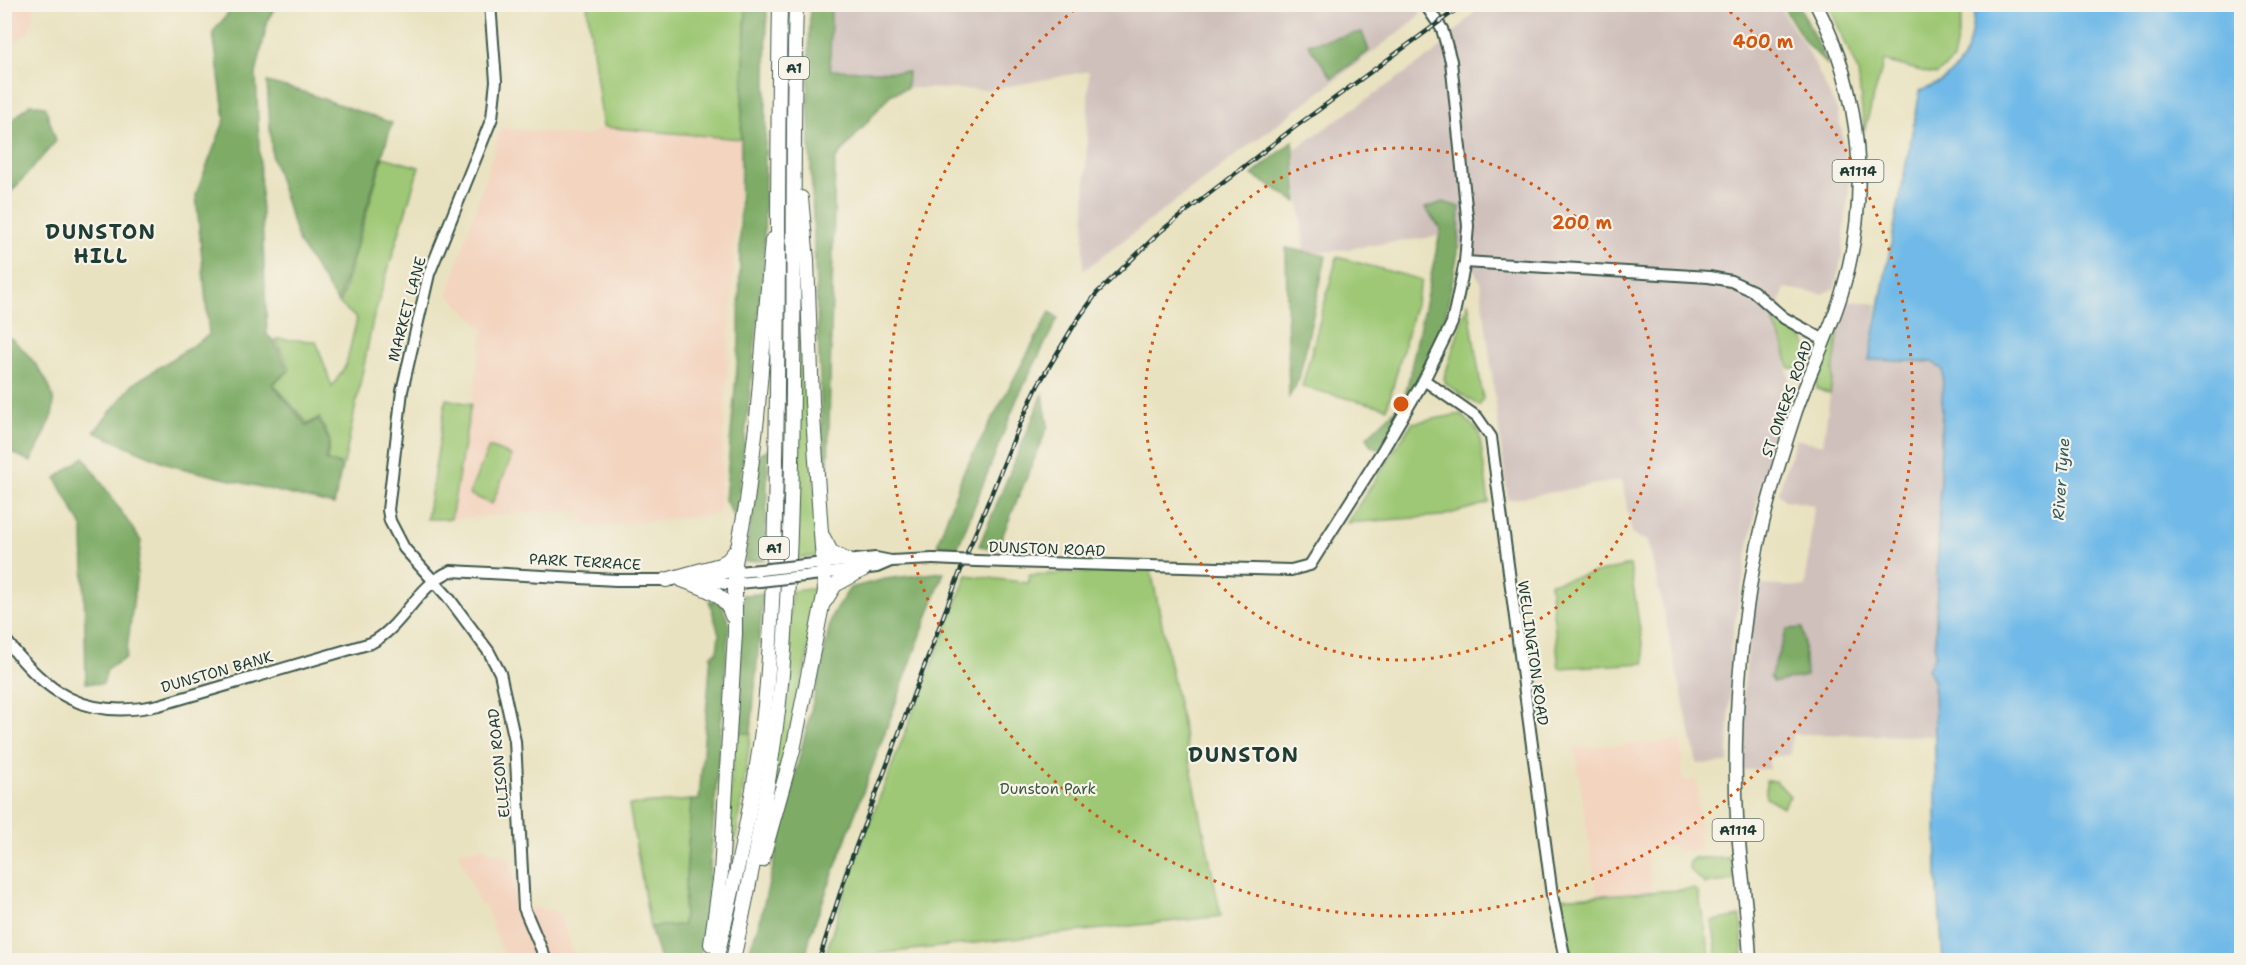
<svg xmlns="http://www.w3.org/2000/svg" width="2246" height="965" font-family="'Shantell Sans',sans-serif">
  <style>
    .built { fill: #f3d4bf }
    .industrial { fill: #cfc0bb }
    .green { fill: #9ec875; stroke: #5e8254; stroke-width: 1.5 }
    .forest { fill: #7eac66; stroke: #4e744d; stroke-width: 1.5 }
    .water { fill: #6fb9e8; stroke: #477b8e; stroke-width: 1.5 }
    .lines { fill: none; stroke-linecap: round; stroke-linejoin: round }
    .secondary-casing { stroke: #3d5649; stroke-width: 14 }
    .primary-casing { stroke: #3d5649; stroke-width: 15 }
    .highway-casing { stroke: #3d5649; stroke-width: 16 }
    .secondary { stroke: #fff; stroke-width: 10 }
    .primary { stroke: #fff; stroke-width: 12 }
    .highway { stroke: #fff; stroke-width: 14 }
    .rail-casing { stroke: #1f3d34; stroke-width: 4.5 }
    .rail { stroke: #f7f3e8; stroke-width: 2; stroke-dasharray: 7; stroke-linecap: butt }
    .secondary-bridge-casing { stroke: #3d5649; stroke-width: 14; stroke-linecap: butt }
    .secondary-bridge { stroke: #fff; stroke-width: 10 }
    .ring { fill: none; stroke: #d45610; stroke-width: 3; stroke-dasharray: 3 6 }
    .labels { text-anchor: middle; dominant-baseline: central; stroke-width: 4.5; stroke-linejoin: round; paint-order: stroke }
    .shield { fill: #f7f3e8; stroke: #60746a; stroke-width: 1.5 }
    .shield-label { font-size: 14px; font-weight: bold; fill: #1f3d34 }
    .street-label { font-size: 15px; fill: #1f3d34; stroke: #f7f3e8 }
    .park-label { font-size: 15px; fill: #385941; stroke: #f7f3e8 }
    .water-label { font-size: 16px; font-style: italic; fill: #335c61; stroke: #f7f3e8 }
    .district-label { font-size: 21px; font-weight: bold; letter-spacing: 1.5px; fill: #1f3d34; stroke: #f7f3e8 }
    .centre { fill: #d45610; stroke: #f7f3e8; stroke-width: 3 }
    .ring-label { font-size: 18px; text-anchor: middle; font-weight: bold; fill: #d45610; stroke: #f7f3e8; stroke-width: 4.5; stroke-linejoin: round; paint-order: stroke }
  </style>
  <rect width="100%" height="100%" fill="#f7f3e8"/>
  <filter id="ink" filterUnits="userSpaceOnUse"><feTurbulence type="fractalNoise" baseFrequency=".0167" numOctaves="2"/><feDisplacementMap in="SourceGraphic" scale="12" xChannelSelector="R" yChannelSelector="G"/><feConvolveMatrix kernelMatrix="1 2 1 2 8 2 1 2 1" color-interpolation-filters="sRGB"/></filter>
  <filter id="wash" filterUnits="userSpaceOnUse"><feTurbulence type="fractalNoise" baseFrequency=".008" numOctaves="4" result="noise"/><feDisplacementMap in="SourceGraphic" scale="24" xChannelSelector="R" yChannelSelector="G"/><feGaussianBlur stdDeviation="1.35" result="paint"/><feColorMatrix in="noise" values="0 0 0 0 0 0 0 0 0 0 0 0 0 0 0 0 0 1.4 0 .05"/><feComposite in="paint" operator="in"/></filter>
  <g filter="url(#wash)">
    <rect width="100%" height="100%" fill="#e9e2c0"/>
    <g class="built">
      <polygon points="4,5 36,5 29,32 10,45 5,44"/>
      <polygon points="603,127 741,139 719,514 592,527 576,512 533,512 451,519 484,330 448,294 501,128 586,136"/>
      <polygon points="1681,741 1683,780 1697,780 1700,849 1678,851 1672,846 1646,851 1652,893 1690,889 1698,892 1711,960 1571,960 1557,898 1597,895 1575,748"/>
      <polygon points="482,848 512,860 516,905 558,912 576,960 505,960 485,904 480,905 458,852"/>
    </g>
    <g class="industrial">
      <polygon points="831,5 1427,5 1415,20 1083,271 1089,71 990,90 907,88 908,72 830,70"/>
      <polygon points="1481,5 1778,5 1808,51 1837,110 1850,174 1842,257 1835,288 1822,294 1785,288 1773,322 1784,345 1790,390 1760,485 1731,646 1728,763 1697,764 1648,541 1632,535 1622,480 1508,500 1480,281 1455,234 1304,255 1295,149 1437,51"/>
      <polygon points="1847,300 1877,304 1869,360 1932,362 1944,370 1935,655 1928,669 1934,682 1933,736 1792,734 1790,755 1769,757 1769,769 1737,770 1740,717 1756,585 1805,587 1814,505 1784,500 1778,492 1796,439 1823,445 1835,357"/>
    </g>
    <g class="green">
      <polygon points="587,5 746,5 741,139 603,127"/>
      <polygon points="1829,5 1964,5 1953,60 1936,75 1884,61 1864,131 1858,72"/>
      <polygon points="383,157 419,167 373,320 344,464 327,461 330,440 319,417 308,424 274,384 290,370 276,339 316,341 332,387 346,365 357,319 340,304"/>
      <polygon points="1337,257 1422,280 1387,408 1302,387"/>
      <polygon points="804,274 818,556 795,558 799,275"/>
      <polygon points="1468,302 1483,399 1479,406 1446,384 1444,378"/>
      <polygon points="1841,316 1830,394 1817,389 1815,377"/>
      <path d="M1775,320C1792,331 1823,345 1803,368H1789L1784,345L1773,322Z"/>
      <polygon points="446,399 471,404 451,519 427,519"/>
      <polygon points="1461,414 1479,432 1489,503 1442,516 1347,523 1412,423"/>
      <polygon points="489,447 512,456 492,504 469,494"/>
      <polygon points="1630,565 1645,663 1559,668 1550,583"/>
      <polygon points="1151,570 1221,916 847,957 846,960 824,960 853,865 967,575 1028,583 1029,575"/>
      <polygon points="818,588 814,624 774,806 768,806 792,591"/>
      <polygon points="734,733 751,733 733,859 726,859"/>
      <polygon points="1766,781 1776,781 1790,796 1783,807 1766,797"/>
      <polygon points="691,800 683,925 650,927 629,805"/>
      <polygon points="1694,858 1728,858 1734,865 1734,880 1705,884 1689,869 1689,862"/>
      <polygon points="1694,889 1698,892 1711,960 1571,960 1557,898"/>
      <polygon points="1741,916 1743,960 1718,960 1712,921"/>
    </g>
    <g class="forest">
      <polygon points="235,5 277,5 268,19 256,74 267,335 274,341 288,371 272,384 307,426 318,419 329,441 325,460 342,466 334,505 173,466 94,432 133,384 209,335 196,194 225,119 213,32"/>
      <polygon points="746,5 767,5 764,261 736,520 725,500 739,344 741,139"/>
      <polygon points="810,5 831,5 830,70 908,72 907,88 890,95 835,160 828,470 824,474 808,99"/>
      <polygon points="1782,5 1799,5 1828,65 1806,43"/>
      <polygon points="1362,32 1369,51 1332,78 1308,44"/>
      <polygon points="267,82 301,91 392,123 338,303 299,243 272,157"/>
      <polygon points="30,104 45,106 56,141 5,199 5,127"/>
      <polygon points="1293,141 1297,202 1252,175"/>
      <polygon points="1443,202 1460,207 1458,252 1444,324 1407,404 1380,449 1371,446 1367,437 1404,401 1441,229 1425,208"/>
      <polygon points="1286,248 1326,256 1299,379 1289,397"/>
      <polygon points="1050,312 1058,318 1017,399 958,547 937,545 963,473"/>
      <path d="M5,334C24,347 58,385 53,410C50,427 38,446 31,462L5,449Z"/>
      <polygon points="1043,394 1048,426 997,549 979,546"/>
      <polygon points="768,450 765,560 745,562 758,454"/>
      <polygon points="84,457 141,541 126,658 107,669 103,684 86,683 83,529 56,478"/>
      <polygon points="944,572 810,936 805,960 746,960 760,920 815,694 832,615 850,588 885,579"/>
      <polygon points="763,594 751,733 734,733 742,595"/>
      <polygon points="709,600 721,603 729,623 705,931 699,960 660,960 650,927 683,925 691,800 699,800 711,655 717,652 719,634"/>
      <polygon points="1803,628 1806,676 1774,683 1770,677 1787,629"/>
    </g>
    <path class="water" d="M1975,5H2241V960H1943L1937,876L1934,683L1928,669L1935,655L1943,370L1932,362L1869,360L1920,91C1965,74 1970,51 1975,5Z"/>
  </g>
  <g filter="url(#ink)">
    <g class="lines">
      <defs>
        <g id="secondary">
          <polyline points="490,4 496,81 492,118 429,274 402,391 388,510 390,521 404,548 448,597 489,652 500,673 515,741 524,908 546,960"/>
          <polyline points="1465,262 1709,277 1731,281 1753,291 1784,318 1824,340"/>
          <polyline points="1424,380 1477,417 1491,437 1552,895 1565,960"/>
          <polyline points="976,561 1291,570 1310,565 1381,453 1424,380 1452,323 1465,262 1468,226 1451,61 1442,29 1425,4"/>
          <polyline points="805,565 876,558 891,561 933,559"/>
          <polyline points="804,576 877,567 891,561"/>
          <polyline points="690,580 709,580 726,573 760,570"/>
          <polyline points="710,581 726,584 760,581"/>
          <path d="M4,638C47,694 85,721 159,705L371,643C403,627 417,585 451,571L616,580H671"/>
        </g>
        <path id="primary" d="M1750,960C1748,913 1740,866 1737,818C1733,741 1738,664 1750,587C1759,527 1777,469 1796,411C1810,371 1830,333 1842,292C1871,197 1862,93 1816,4"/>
        <g id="highway">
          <polyline points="823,537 831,552 848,561"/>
          <polyline points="666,580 720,565 728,560 738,548"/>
          <path d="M682,580C703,588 725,592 732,616"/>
          <polyline points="825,601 835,585 864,569"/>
          <polyline points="762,860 793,750 825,591 812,402 807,260 801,198"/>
          <polyline points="711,944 721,873 735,633 735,563 747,501 757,418 772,240"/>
          <path d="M716,960C736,876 756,791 765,705C773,623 775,540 776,459C779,307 777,156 780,4"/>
          <path d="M733,960C755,858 776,756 784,651C799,436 790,220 796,4"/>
        </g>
      </defs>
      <use href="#secondary" class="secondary-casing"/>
      <use href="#primary" class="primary-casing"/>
      <use href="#highway" class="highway-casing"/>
      <use href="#secondary" class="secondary"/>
      <use href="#primary" class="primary"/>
      <use href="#highway" class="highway"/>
      <defs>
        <polyline id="rail" points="819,960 849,865 968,551 1020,424 1038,385 1076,322 1097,293 1161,231 1291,130 1464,4"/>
      </defs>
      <use href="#rail" class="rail-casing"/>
      <use href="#rail" class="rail"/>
      <defs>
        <g id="secondary-bridge">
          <polyline points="933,559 976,561"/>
          <polyline points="760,570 805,565"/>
          <polyline points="760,581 804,576"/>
        </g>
      </defs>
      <use href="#secondary-bridge" class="secondary-bridge-casing"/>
      <use href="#secondary-bridge" class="secondary-bridge"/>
    </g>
  </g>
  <g class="ring">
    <circle cx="1401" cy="404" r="256"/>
    <path d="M1723 6A512 512 0 1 1 1079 6"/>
  </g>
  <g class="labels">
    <g class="shield">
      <rect x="779" y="57" width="30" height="22" rx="4.5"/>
      <rect x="1832.5" y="160" width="51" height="22" rx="4.5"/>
      <rect x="759" y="537" width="30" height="22" rx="4.5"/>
      <rect x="1712.5" y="819" width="51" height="22" rx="4.5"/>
    </g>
    <g class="shield-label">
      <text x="794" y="68">A1</text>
      <text x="1858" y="171">A1114</text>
      <text x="774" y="548">A1</text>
      <text x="1738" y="830">A1114</text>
    </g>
    <g class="street-label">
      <text transform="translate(407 309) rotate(-75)">MARKET LANE</text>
      <text transform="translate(1787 399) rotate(-70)">ST OMERS ROAD</text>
      <text transform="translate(1047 549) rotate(2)">DUNSTON ROAD</text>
      <text transform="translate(585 562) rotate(3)">PARK TERRACE</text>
      <text transform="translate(1533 653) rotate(82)">WELLINGTON ROAD</text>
      <text transform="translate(217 672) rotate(-16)">DUNSTON BANK</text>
      <text transform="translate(499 763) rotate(-96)">ELLISON ROAD</text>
    </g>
    <g class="park-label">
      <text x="1048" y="789">Dunston Park</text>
    </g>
    <g class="water-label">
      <text transform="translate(2061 479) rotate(-86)">River Tyne</text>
    </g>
    <g class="district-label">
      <text x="101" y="232">DUNSTON<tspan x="101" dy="24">HILL</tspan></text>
      <text x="1244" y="755">DUNSTON</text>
    </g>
  </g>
  <circle cx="1401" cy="404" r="9" class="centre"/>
  <g class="ring-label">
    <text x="1763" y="48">400 m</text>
    <text x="1582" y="229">200 m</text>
  </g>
  <rect width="2246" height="965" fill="none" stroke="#f7f3e8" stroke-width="24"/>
</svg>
